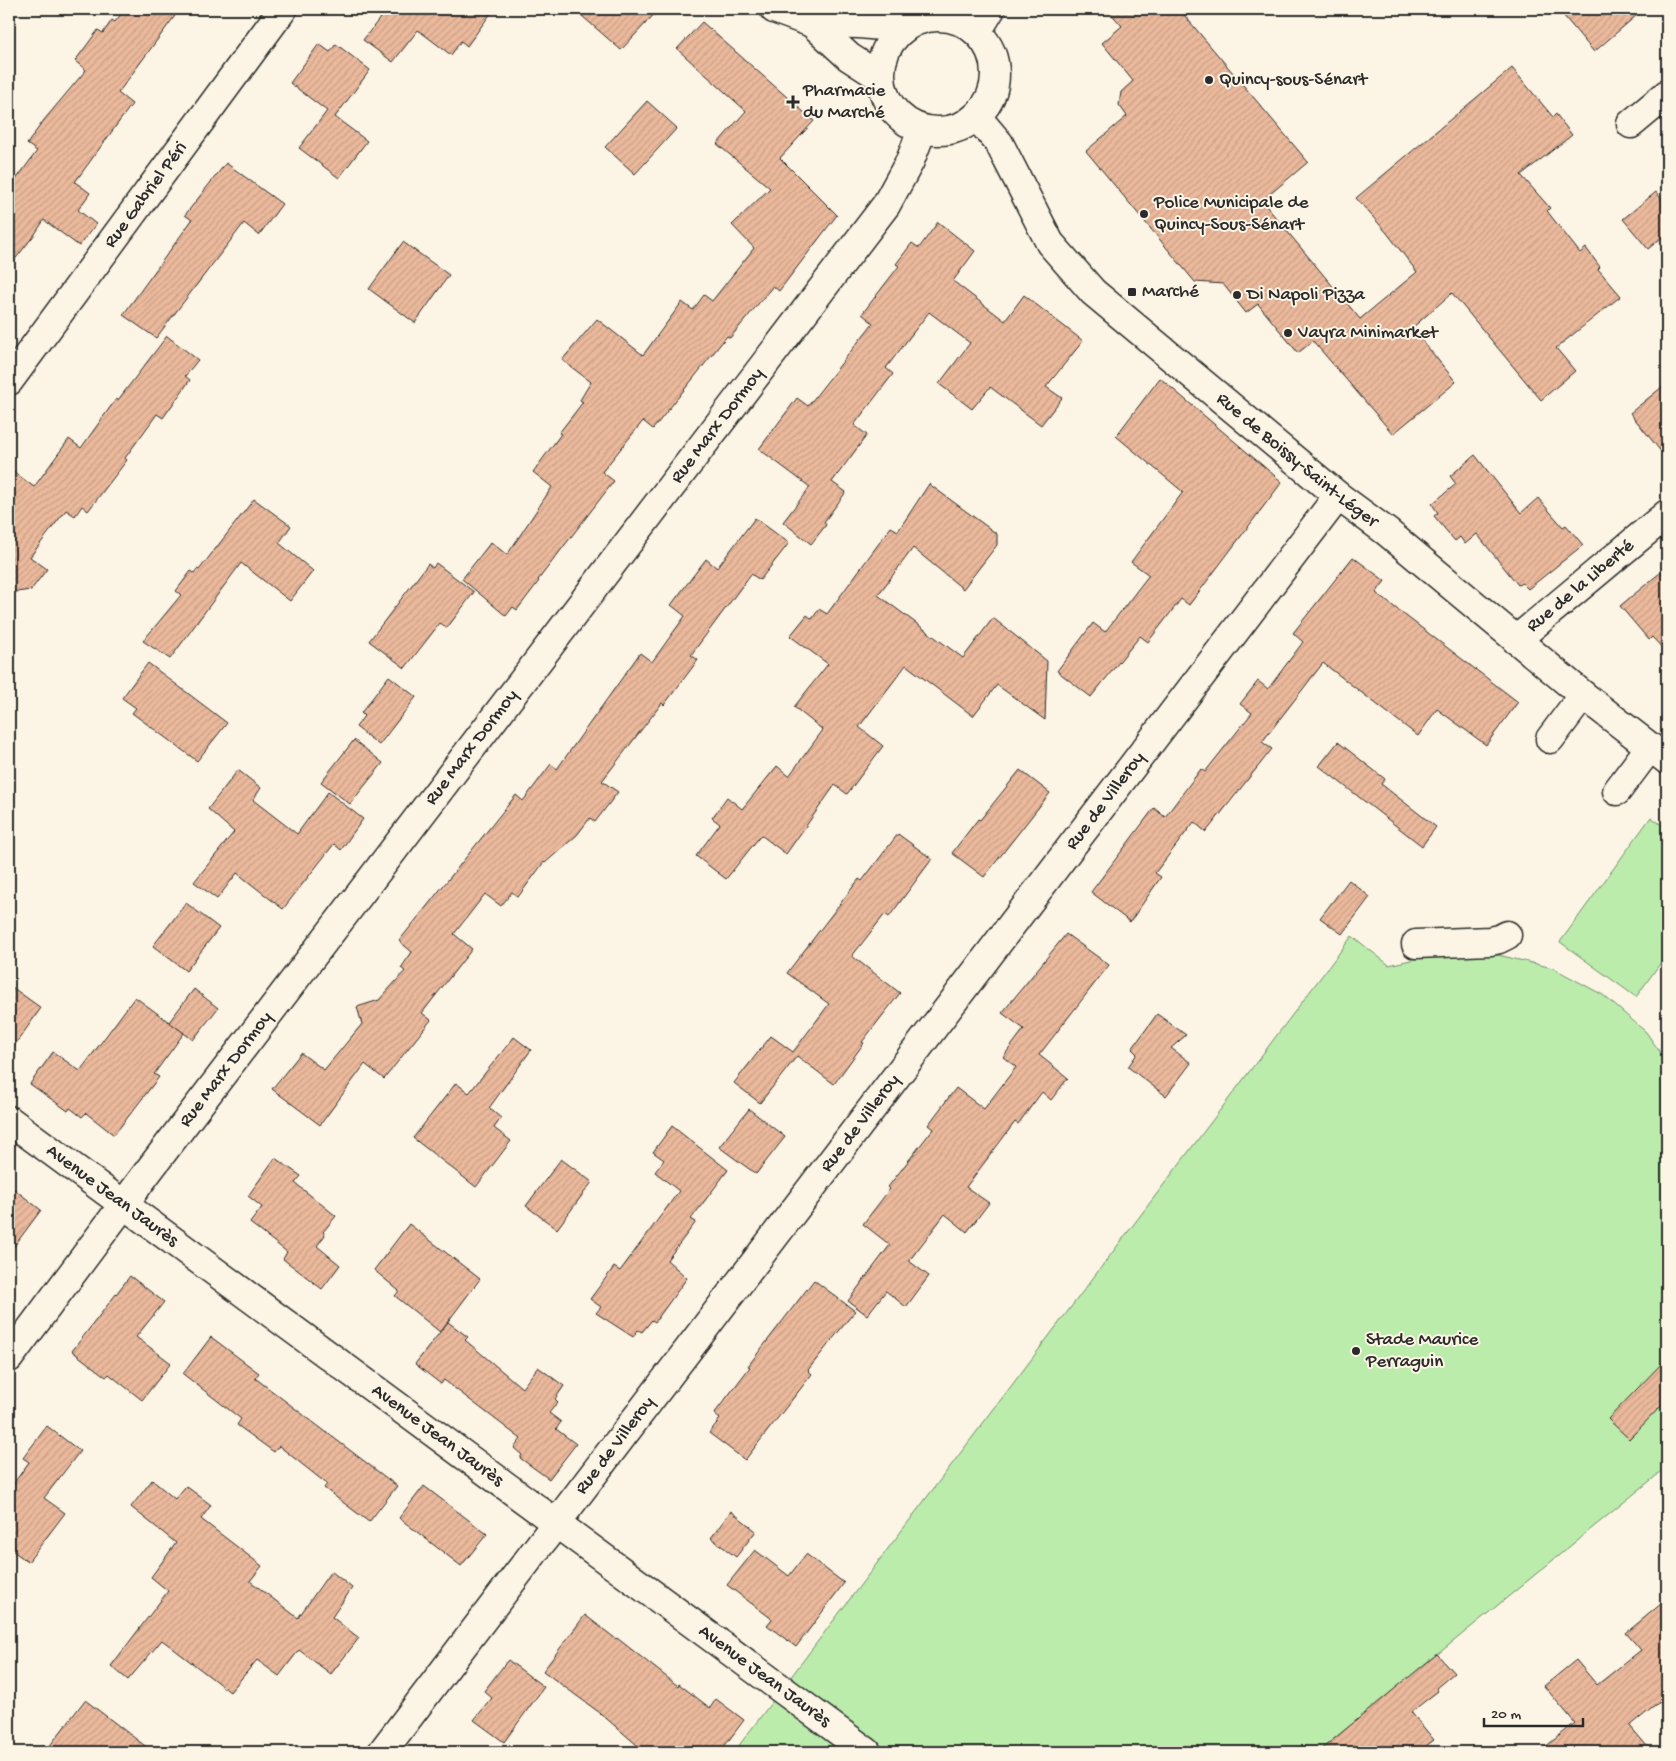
<svg xmlns="http://www.w3.org/2000/svg" width="1676" height="1761" font-family="'Gochi Hand',sans-serif">
  <style>
    .pitch { fill: #bbecac; stroke: #738c6c }
    .building { fill: url(#building-hatch); stroke: #2b2b2b }
    .lines { fill: none; stroke-linecap: round; stroke-linejoin: round }
    .minor-casing { stroke: #2b2b2b; stroke-width: 31 }
    .major-casing { stroke: #2b2b2b; stroke-width: 31 }
    .minor { stroke: #fcf5e5; stroke-width: 28 }
    .major { stroke: #fcf5e5; stroke-width: 28 }
    .poi-dot { fill: #2b2b2b; stroke: #fcf5e5; stroke-width: 2 }
    .labels { text-anchor: middle; dominant-baseline: central; stroke-width: 4; stroke-linejoin: round; paint-order: stroke }
    .poi-label { font-size: 19px; fill: #2b2b2b; stroke: #fcf5e5; text-anchor: start }
    .street-label { font-size: 19px; fill: #2b2b2b; stroke: #fcf5e5 }
  </style>
  <defs>
    <pattern id="building-hatch" width="6" height="6" patternUnits="userSpaceOnUse" patternTransform="scale(1.25)"><rect width="6" height="6" fill="#ebb99c"/><path d="M-1 1l2-2M0 6l6-6M5 7l2-2" fill="none" stroke="#ca9f87"/></pattern>
  </defs>
  <rect width="100%" height="100%" fill="#fcf5e5"/>
  <filter id="ink" filterUnits="userSpaceOnUse"><feTurbulence type="fractalNoise" baseFrequency=".02" numOctaves="2"/><feDisplacementMap in="SourceGraphic" scale="10" xChannelSelector="R" yChannelSelector="G"/><feConvolveMatrix kernelMatrix="1 2 1 2 8 2 1 2 1" color-interpolation-filters="sRGB"/></filter>
  <g filter="url(#ink)">
    <g class="pitch">
      <polygon points="1651,817 1667,829 1667,954 1636,997 1560,942"/>
      <polygon points="1352,936 1389,965 1441,953 1498,955 1553,968 1603,995 1646,1032 1667,1062 1667,1335 1662,1345 1667,1349 1667,1467 1318,1752 734,1752"/>
    </g>
    <g class="building">
      <polygon points="125,9 180,9 118,93 132,104 75,182 90,193 78,210 96,224 79,246 44,220 35,234 9,267 9,189 37,151 27,144 44,120 86,70 75,61 98,30 103,33 112,20 115,22"/>
      <polygon points="387,9 494,9 467,46 461,41 451,55 418,30 393,62 363,40"/>
      <polygon points="574,9 659,9 621,50"/>
      <polygon points="1107,9 1179,9 1308,162 1262,201 1360,319 1417,272 1387,233 1356,198 1512,68 1553,117 1556,114 1572,135 1521,175 1550,208 1547,211 1580,253 1586,248 1600,267 1598,269 1621,296 1556,348 1575,371 1541,400 1452,293 1412,328 1456,382 1393,434 1313,341 1298,353 1258,304 1246,313 1223,284 1195,282 1086,151 1127,116 1119,105 1121,92 1133,81 1102,43 1122,26"/>
      <polygon points="1558,9 1644,9 1594,52"/>
      <polygon points="702,22 814,121 780,158 837,215 779,291 773,286 730,338 727,336 653,429 643,421 602,472 614,481 538,580 539,581 517,610 513,607 506,616 462,579 491,542 507,555 552,487 533,472 561,434 559,433 583,402 580,400 591,382 562,360 597,319 643,355 682,302 693,310 704,295 712,301 754,248 732,225 770,188 717,144 746,111 677,49"/>
      <polygon points="319,44 330,52 336,44 370,70 335,117 367,141 339,178 299,148 327,111 290,83"/>
      <polygon points="647,101 677,128 635,174 605,147"/>
      <polygon points="226,163 282,204 259,235 244,223 156,338 123,315 192,220 185,215"/>
      <polygon points="1656,192 1667,206 1667,233 1648,249 1623,219"/>
      <polygon points="938,222 975,251 953,281 1005,321 1024,295 1083,341 1046,387 1062,398 1041,425 990,387 972,409 939,384 970,343 929,312 886,368 893,374 854,425 867,435 832,482 846,492 824,522 826,525 811,544 783,522 810,487 759,449 797,398 808,406 873,323 862,314 899,266 896,264 912,243 919,248"/>
      <polygon points="403,242 449,275 415,323 369,289"/>
      <polygon points="167,336 198,360 185,376 190,380 163,418 157,414 125,458 127,460 88,511 82,506 75,516 66,510 30,557 47,569 31,590 9,593 9,468 34,487 69,439 81,448 116,399 118,400"/>
      <polygon points="1160,378 1282,482 1189,605 1181,599 1148,642 1140,636 1091,697 1057,671 1093,623 1105,632 1149,575 1131,562 1183,492 1116,436"/>
      <polygon points="1667,383 1667,459 1630,413"/>
      <polygon points="1475,455 1521,513 1538,498 1563,527 1566,525 1583,545 1528,589 1522,583 1518,585 1477,534 1465,544 1460,537 1455,541 1434,516 1438,513 1432,504 1456,484 1450,476"/>
      <polygon points="929,484 997,534 997,545 963,589 913,548 878,595 963,658 993,618 1047,661 1045,720 997,685 973,716 906,665 859,727 883,746 847,794 835,785 786,854 761,835 726,879 696,856 720,824 712,818 727,797 742,809 777,766 789,776 823,730 794,707 828,664 790,636 807,615 812,619 819,609 827,614 891,527 898,531"/>
      <polygon points="254,499 291,526 279,543 313,571 290,601 241,563 170,659 143,641 181,595 176,591 191,571 194,573 197,569 199,570"/>
      <polygon points="755,518 789,543 760,580 751,574 691,655 698,660 664,705 662,703 602,781 618,792 595,822 590,818 577,835 545,863 544,862 518,897 512,892 501,906 485,894 454,934 472,949 422,1013 431,1020 384,1079 365,1064 320,1125 272,1089 301,1053 324,1070 362,1024 357,1007 379,1000 405,971 401,968 412,952 399,941 516,795 523,801 551,764 557,769 640,653 652,662 685,616 671,605 706,559 717,568"/>
      <polygon points="1353,557 1385,581 1376,593 1518,702 1486,745 1437,709 1418,736 1323,663 1262,742 1272,749 1206,832 1194,822 1155,873 1161,877 1130,922 1091,892 1154,808 1165,817 1201,769 1205,772 1252,713 1240,704 1258,681 1268,689 1303,642 1293,633"/>
      <polygon points="436,563 474,592 447,628 440,623 405,668 369,641 428,564 433,568"/>
      <polygon points="1667,567 1667,653 1652,637 1649,640 1620,606"/>
      <polygon points="148,663 227,723 197,761 132,713 136,708 122,698"/>
      <polygon points="389,676 416,697 379,745 356,727 364,716 361,713"/>
      <polygon points="354,740 383,763 350,804 321,782"/>
      <polygon points="1338,742 1385,779 1381,784 1436,827 1422,846 1319,766"/>
      <polygon points="238,770 261,788 253,800 297,834 328,792 363,819 341,850 334,844 283,909 237,873 217,899 194,882 234,832 208,809"/>
      <polygon points="1020,770 1050,793 984,877 952,853 978,819 980,820"/>
      <polygon points="898,834 932,859 889,917 885,914 852,956 900,993 862,1042 864,1043 834,1084 797,1056 760,1103 734,1083 771,1036 793,1052 829,1004 787,973 859,879 862,881"/>
      <polygon points="1349,880 1370,897 1342,934 1320,918"/>
      <polygon points="186,903 219,928 186,971 153,946"/>
      <polygon points="1066,934 1109,965 1039,1055 1068,1078 1051,1100 1042,1092 1018,1124 1015,1122 966,1187 989,1203 967,1232 945,1214 909,1261 929,1276 906,1307 886,1291 867,1315 848,1301 890,1245 863,1224 890,1189 888,1187 933,1129 928,1125 956,1088 984,1109 1016,1067 1003,1057 1024,1029 1002,1013"/>
      <polygon points="9,985 41,1008 9,1053"/>
      <polygon points="194,989 218,1008 193,1040 169,1022"/>
      <polygon points="135,997 184,1033 154,1074 159,1077 114,1135 86,1113 82,1117 70,1108 68,1111 30,1084 53,1052 80,1071"/>
      <polygon points="1157,1014 1186,1035 1171,1048 1191,1063 1166,1096 1128,1067 1137,1054 1132,1049"/>
      <polygon points="514,1037 531,1050 489,1108 501,1118 494,1128 511,1141 476,1187 413,1138 456,1083 469,1093"/>
      <polygon points="749,1109 785,1137 756,1174 719,1147"/>
      <polygon points="672,1126 728,1170 691,1219 696,1222 667,1260 687,1278 655,1322 652,1320 642,1332 638,1330 633,1337 596,1313 601,1307 590,1299 614,1267 620,1271 679,1191 655,1172 664,1160 653,1152"/>
      <polygon points="275,1158 301,1176 295,1183 336,1216 323,1232 325,1235 317,1246 340,1265 322,1289 283,1259 287,1252 250,1223 262,1207 248,1196"/>
      <polygon points="561,1159 592,1182 557,1229 526,1206"/>
      <polygon points="9,1185 41,1210 9,1253"/>
      <polygon points="409,1224 480,1279 440,1332 395,1296 399,1291 374,1270"/>
      <polygon points="130,1276 164,1302 136,1337 171,1363 142,1400 109,1374 106,1377 72,1351"/>
      <polygon points="814,1280 855,1311 808,1370 812,1374 745,1460 709,1433 720,1419 714,1414 750,1367 748,1366"/>
      <polygon points="448,1322 468,1337 465,1340 522,1388 538,1367 564,1386 555,1399 558,1402 549,1413 561,1422 556,1429 576,1444 549,1479 520,1458 522,1455 514,1448 521,1439 444,1380 441,1384 415,1364"/>
      <polygon points="211,1337 259,1373 255,1378 397,1486 369,1522 324,1488 327,1484 279,1446 274,1452 237,1425 241,1419 183,1374"/>
      <polygon points="1667,1358 1667,1400 1629,1439 1608,1419"/>
      <polygon points="47,1426 80,1451 44,1498 65,1513 28,1562 9,1548 9,1490 29,1462 23,1458"/>
      <polygon points="152,1480 175,1499 186,1486 211,1505 201,1519 262,1566 250,1581 298,1618 331,1571 352,1588 332,1617 359,1638 331,1674 299,1650 279,1676 257,1660 230,1692 162,1640 128,1680 111,1666 168,1591 151,1577 176,1543 131,1507"/>
      <polygon points="424,1486 487,1534 461,1566 399,1518"/>
      <polygon points="731,1511 756,1531 736,1557 711,1538"/>
      <polygon points="755,1550 789,1576 806,1554 844,1583 796,1647 767,1625 772,1619 727,1585"/>
      <polygon points="1667,1599 1667,1696 1630,1726 1652,1752 1539,1752 1575,1723 1544,1686 1576,1660 1597,1685 1641,1650 1626,1633"/>
      <polygon points="585,1615 616,1639 617,1638 678,1686 679,1684 710,1708 716,1699 744,1720 720,1752 645,1752 600,1713 543,1671"/>
      <polygon points="1437,1654 1454,1673 1436,1688 1438,1691 1411,1712 1434,1740 1418,1752 1318,1752"/>
      <polygon points="508,1660 544,1687 504,1742 474,1720 492,1698 484,1691"/>
      <polygon points="85,1700 153,1752 45,1752"/>
    </g>
    <g class="lines">
      <defs>
        <g id="minor">
          <polyline points="774,9 812,23 859,24 904,28"/>
          <polyline points="812,23 849,57 880,77"/>
          <polyline points="1631,124 1667,94"/>
          <path id="s1" d="M9,381L283,9"/>
          <path id="s2" d="M1516,640L1667,514"/>
          <polyline points="1550,739 1583,695"/>
          <polyline points="1617,791 1650,747"/>
          <polyline points="1416,944 1490,941 1499,939 1507,935"/>
          <path id="s3" d="M9,1120L867,1752"/>
          <path id="s4" d="M9,1358L150,1169L886,205L910,161L922,130"/>
          <path id="s5" d="M382,1752L1338,496"/>
        </g>
        <g id="major">
          <circle cx="938" cy="74" r="57"/>
          <polyline points="977,32 991,9"/>
          <path id="s6" d="M977,117L999,143L1050,243L1093,292L1338,496L1387,532L1583,695L1667,760"/>
        </g>
      </defs>
      <use href="#minor" class="minor-casing"/>
      <use href="#major" class="major-casing"/>
      <use href="#minor" class="minor"/>
      <use href="#major" class="major"/>
    </g>
  </g>
  <g class="poi-dot">
    <circle cx="1209" cy="80" r="5"/>
    <path d="M790.5 94.5h5v5h5v5h-5v5h-5v-5h-5v-5h5z"/>
    <circle cx="1144" cy="214" r="5"/>
    <rect x="1127" y="287" width="10" height="10" rx="2.5"/>
    <circle cx="1237" cy="295" r="5"/>
    <circle cx="1288" cy="333" r="5"/>
    <circle cx="1356" cy="1351" r="5"/>
  </g>
  <g class="labels">
    <g class="poi-label">
      <text x="1219" y="80">Quincy-sous-Sénart</text>
      <text x="803" y="91">Pharmacie<tspan x="803" dy="22">du Marché</tspan></text>
      <text x="1154" y="203">Police Municipale de<tspan x="1154" dy="22">Quincy-Sous-Sénart</tspan></text>
      <text x="1142" y="292">Marché</text>
      <text x="1247" y="295">Di Napoli Pizza</text>
      <text x="1298" y="333">Vayra Minimarket</text>
      <text x="1366" y="1340">Stade Maurice<tspan x="1366" dy="22">Perraguin</tspan></text>
    </g>
    <g class="street-label">
      <text stroke="none"><textPath href="#s1" startOffset="231">Rue Gabriel Péri</textPath></text>
      <text stroke="none"><textPath href="#s4" startOffset="1171">Rue Marx Dormoy</textPath></text>
      <text stroke="none"><textPath href="#s6" startOffset="476">Rue de Boissy-Saint-Léger</textPath></text>
      <text stroke="none"><textPath href="#s2" startOffset="84">Rue de la Liberté</textPath></text>
      <text stroke="none"><textPath href="#s4" startOffset="766">Rue Marx Dormoy</textPath></text>
      <text stroke="none"><textPath href="#s5" startOffset="1195">Rue de Villeroy</textPath></text>
      <text stroke="none"><textPath href="#s4" startOffset="361">Rue Marx Dormoy</textPath></text>
      <text stroke="none"><textPath href="#s5" startOffset="790">Rue de Villeroy</textPath></text>
      <text stroke="none"><textPath href="#s3" startOffset="128">Avenue Jean Jaurès</textPath></text>
      <text stroke="none"><textPath href="#s3" startOffset="532">Avenue Jean Jaurès</textPath></text>
      <text stroke="none"><textPath href="#s5" startOffset="385">Rue de Villeroy</textPath></text>
      <text stroke="none"><textPath href="#s3" startOffset="938">Avenue Jean Jaurès</textPath></text>
    </g>
  </g>
  <rect width="1676" height="1761" fill="none" stroke="#fcf5e5" stroke-width="30"/>
  <rect x="15" y="15" width="1646" height="1731" fill="none" stroke="#2b2b2b" stroke-width="2" filter="url(#ink)"/>
  <path d="M1484 1718v8h99v-8" fill="none" stroke="#2b2b2b" stroke-width="2.5"/>
  <text x="1491" y="1718" font-size="15" fill="#2b2b2b" stroke="#fcf5e5" stroke-width="4" paint-order="stroke">20 m</text>
</svg>
